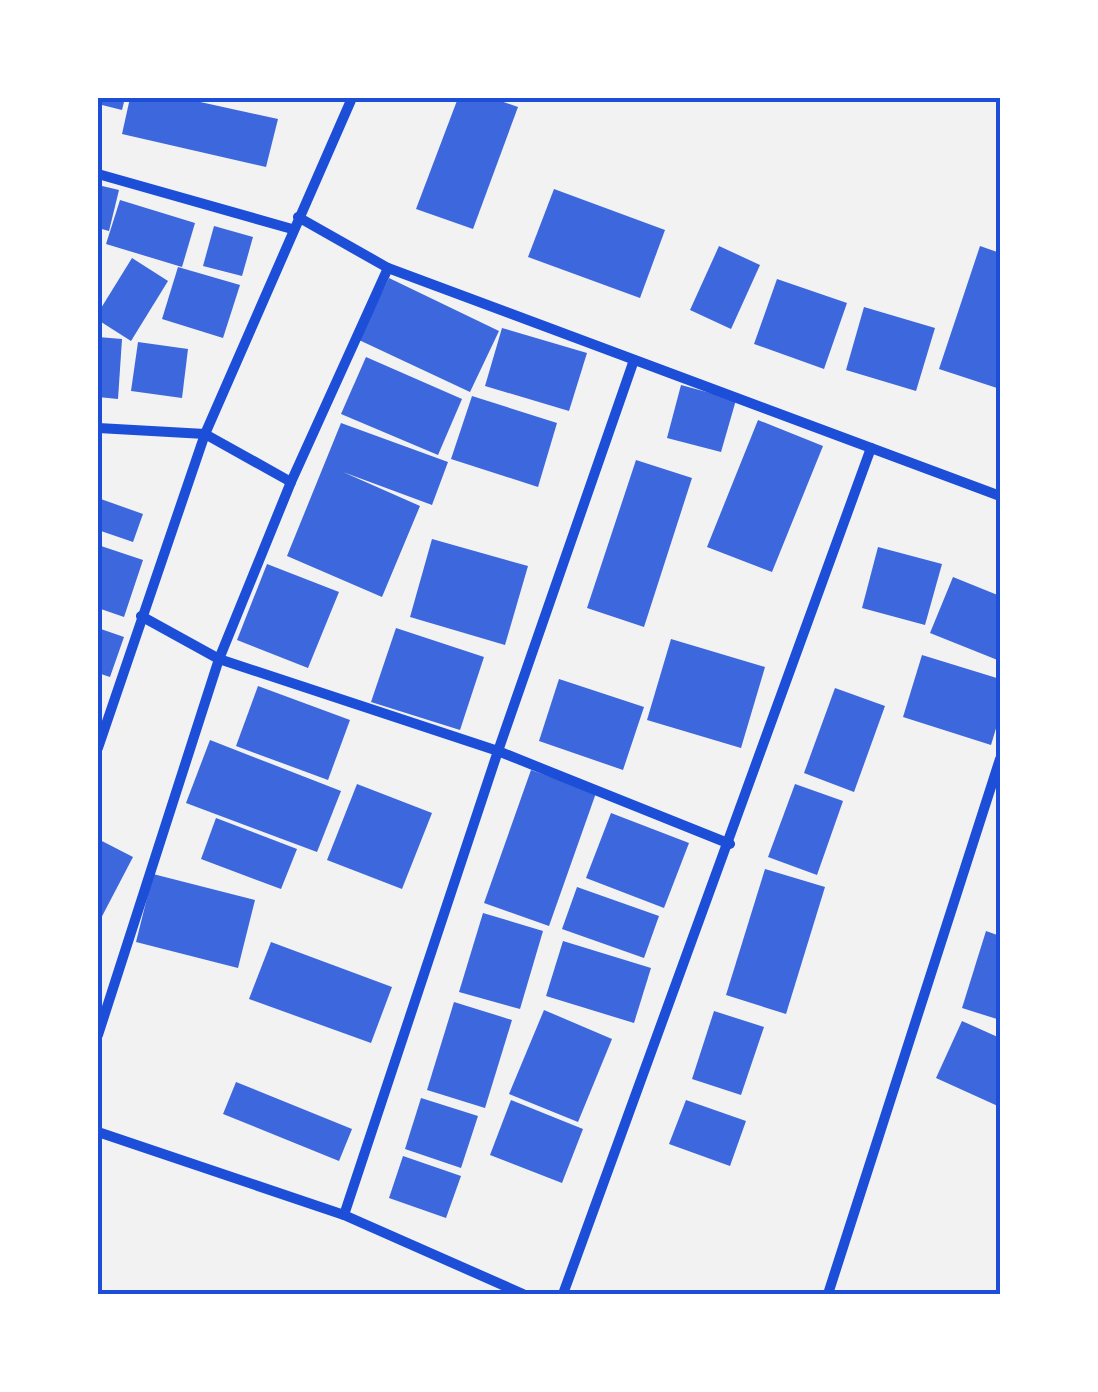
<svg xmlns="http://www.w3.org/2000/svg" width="1098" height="1392" font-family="'Exo 2',sans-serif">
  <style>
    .building { fill: #3d67dc }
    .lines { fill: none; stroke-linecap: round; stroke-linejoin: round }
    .minor { stroke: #1d4ed8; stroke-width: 10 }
    .neatline { fill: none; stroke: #1d4ed8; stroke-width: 4 }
  </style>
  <rect width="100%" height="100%" fill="#f2f2f2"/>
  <g class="building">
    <polygon points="98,98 125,98 122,110 98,104"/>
    <polygon points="130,98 182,98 278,119 266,167 122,134"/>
    <polygon points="458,98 492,98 518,107 473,229 416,209"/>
    <polygon points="98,185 119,190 109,231 98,228"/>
    <polygon points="554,189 665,230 640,298 528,257"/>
    <polygon points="120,200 195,223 182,267 106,244"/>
    <polygon points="214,226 253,237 242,276 203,266"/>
    <polygon points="719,246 760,265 731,329 690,310"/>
    <polygon points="980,246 1000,253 1000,389 939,369"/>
    <polygon points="132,258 168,281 131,341 98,320 98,313"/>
    <polygon points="178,267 240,285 223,338 162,319"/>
    <polygon points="389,278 499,331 470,392 359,340"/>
    <polygon points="777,279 847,303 824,369 754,344"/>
    <polygon points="864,307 935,328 916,391 846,370"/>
    <polygon points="502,328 587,353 569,411 485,386"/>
    <polygon points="98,337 122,339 118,399 98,397"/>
    <polygon points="138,342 188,349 182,398 131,391"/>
    <polygon points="366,357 462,399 438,455 341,414"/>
    <polygon points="681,385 736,400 721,452 667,438"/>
    <polygon points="472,396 557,423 538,487 451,459"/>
    <polygon points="758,420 823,446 772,572 707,547"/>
    <polygon points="341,423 448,462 432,505 343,472 420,506 382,597 287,556"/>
    <polygon points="636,460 692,478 644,627 587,608"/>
    <polygon points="98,498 143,514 133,542 98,530"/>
    <polygon points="432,539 528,566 505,645 410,617"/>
    <polygon points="98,545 143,560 124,617 98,608"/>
    <polygon points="878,547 942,564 925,625 862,608"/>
    <polygon points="267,564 339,592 308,668 237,640"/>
    <polygon points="953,577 1000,596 1000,661 930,633"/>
    <polygon points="98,628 124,637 110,677 98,673"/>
    <polygon points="396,628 484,657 460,730 371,702"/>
    <polygon points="671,639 765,667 741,748 647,720"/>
    <polygon points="922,655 1000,679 1000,715 991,745 903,717"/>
    <polygon points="559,679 644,707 623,770 539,741"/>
    <polygon points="258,686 350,720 328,780 236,746"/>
    <polygon points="835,688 885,706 854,792 804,773"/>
    <polygon points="210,740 341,791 317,852 186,803"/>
    <polygon points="531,770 596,793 549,926 484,903"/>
    <polygon points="357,784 432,813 402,889 327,860"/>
    <polygon points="795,784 843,801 817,875 768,857"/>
    <polygon points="611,813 689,843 664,908 586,878"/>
    <polygon points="216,818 297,849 281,889 201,859"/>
    <polygon points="98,839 133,857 98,924"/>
    <polygon points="765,869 825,887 786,1014 726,995"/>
    <polygon points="153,874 255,900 238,968 136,942"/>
    <polygon points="577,887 659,916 644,958 562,929"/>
    <polygon points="483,913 543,931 520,1009 459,992"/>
    <polygon points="986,931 1000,936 1000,1020 962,1008"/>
    <polygon points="563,941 651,968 634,1023 546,996"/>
    <polygon points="271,942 392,987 371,1043 249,999"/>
    <polygon points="454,1002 512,1020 485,1108 427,1090"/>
    <polygon points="544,1010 612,1039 578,1122 509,1094"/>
    <polygon points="714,1011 764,1027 741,1095 692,1079"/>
    <polygon points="962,1021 1000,1038 1000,1107 936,1078"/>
    <polygon points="236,1082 352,1129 339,1161 223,1114"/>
    <polygon points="421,1098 478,1116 461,1168 405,1149"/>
    <polygon points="511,1100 583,1129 562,1183 490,1155"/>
    <polygon points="686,1100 746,1121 730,1166 669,1144"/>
    <polygon points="403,1156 461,1176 446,1218 389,1198"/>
  </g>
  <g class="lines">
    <g class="minor">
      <polyline points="98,174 292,229"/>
      <polyline points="298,217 388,268 1000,496"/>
      <polyline points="98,428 205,434 291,482"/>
      <polyline points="141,616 219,659 498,751 730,844"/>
      <polyline points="98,748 205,434 352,98"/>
      <polyline points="98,1035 219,659 291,482 388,268"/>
      <polyline points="98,1132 344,1215 523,1294"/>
      <polyline points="344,1215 498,751 634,360"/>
      <polyline points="563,1294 871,448"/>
      <polyline points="828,1294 1000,759"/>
    </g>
  </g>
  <rect width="1098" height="1392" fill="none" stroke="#ffffff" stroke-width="200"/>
  <rect x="100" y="100" width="898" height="1192" class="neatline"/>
</svg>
